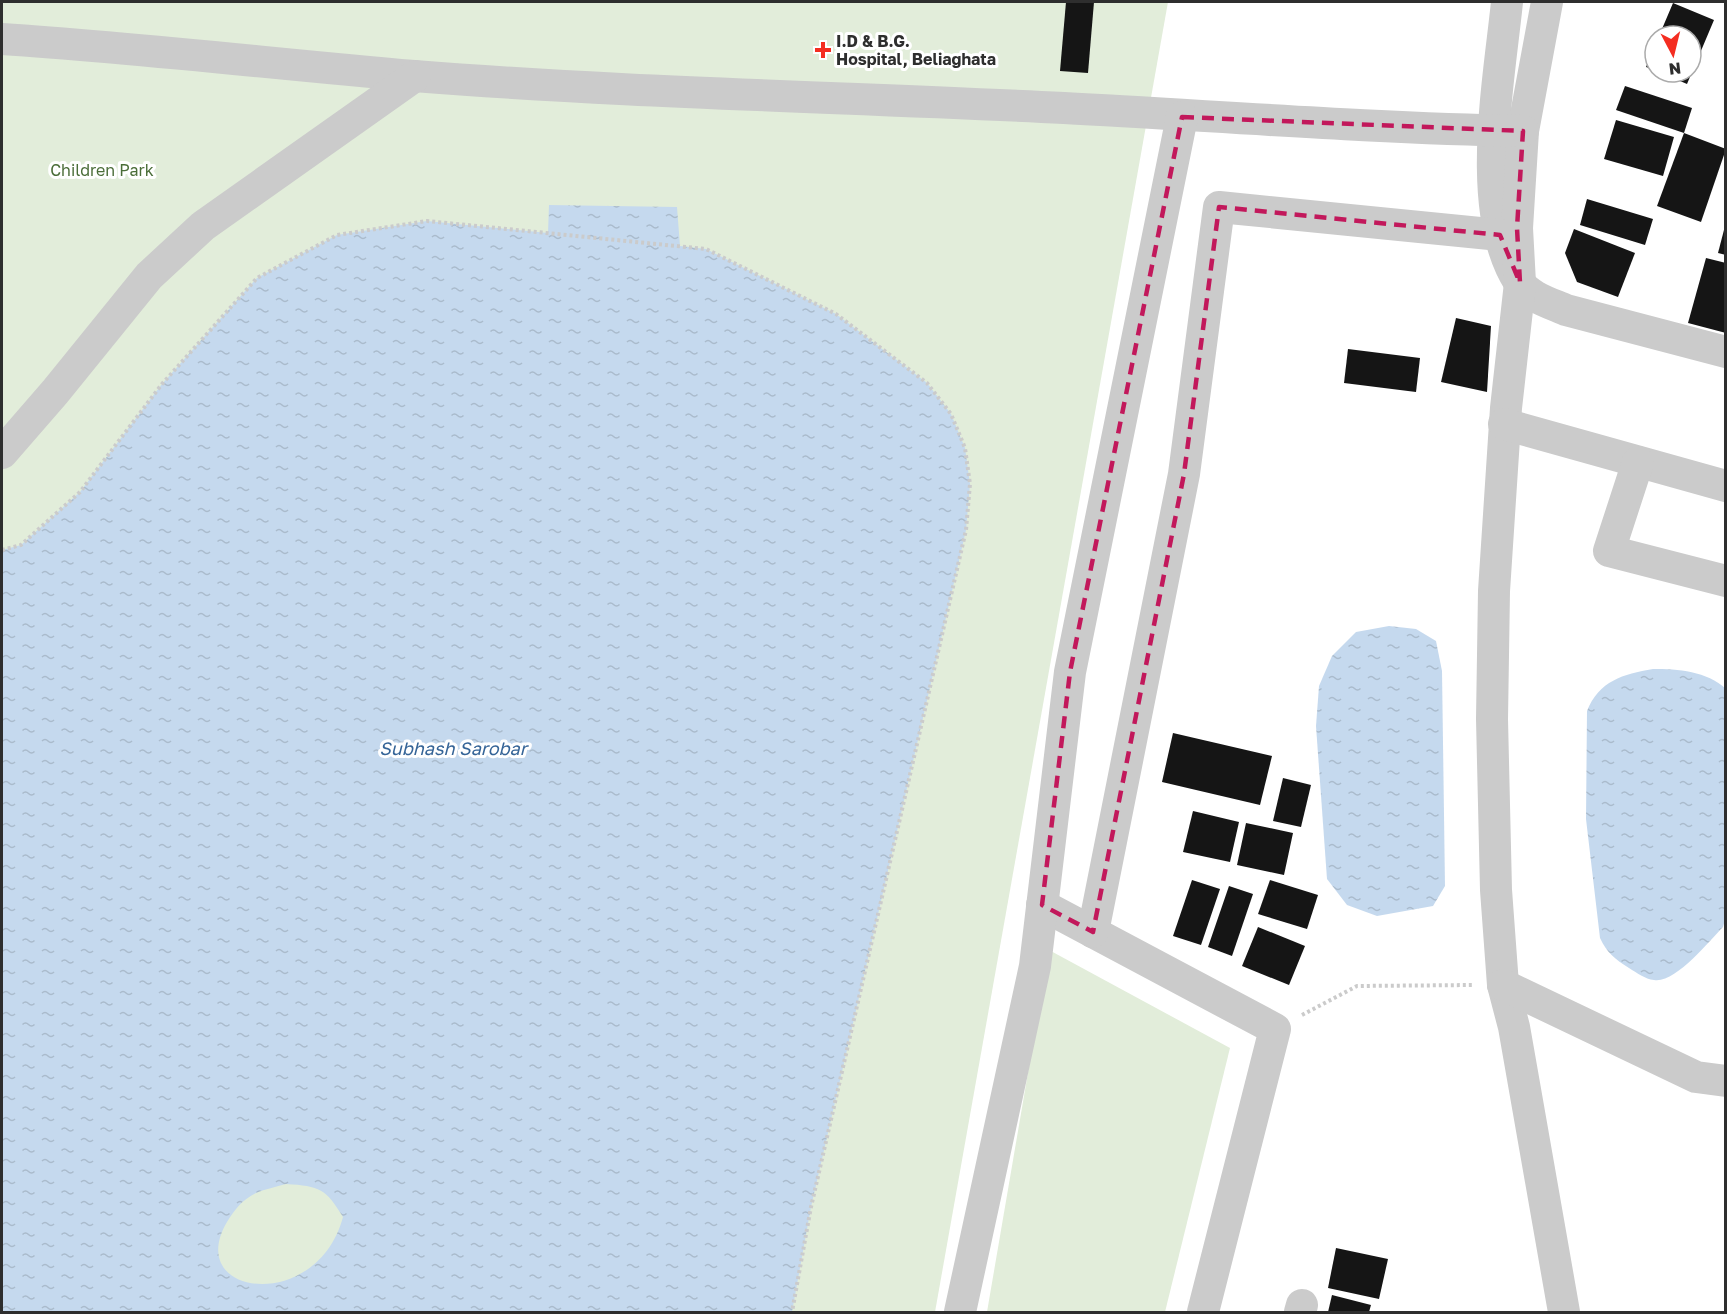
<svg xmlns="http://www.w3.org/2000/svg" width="1727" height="1314" font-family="'Golos Text',sans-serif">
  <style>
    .green { fill: #e2edda }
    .water { fill: url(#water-ripples); fill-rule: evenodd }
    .building { fill: #151515 }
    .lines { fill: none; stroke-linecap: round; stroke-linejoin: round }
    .path { stroke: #cbcbcb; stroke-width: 4; stroke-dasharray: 3 3; stroke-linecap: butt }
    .minor { stroke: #cbcbcb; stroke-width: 32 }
    .marked { fill: none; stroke: #c2185b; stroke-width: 4.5; stroke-dasharray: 12 8; stroke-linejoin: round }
    .poi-dot { fill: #f42d21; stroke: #fff; stroke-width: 2 }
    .labels { text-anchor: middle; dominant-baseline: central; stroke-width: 6; stroke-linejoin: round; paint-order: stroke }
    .poi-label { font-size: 16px; font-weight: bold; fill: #2e2e2e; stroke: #fff; text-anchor: start }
    .park-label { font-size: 16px; fill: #4a6d38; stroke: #fff }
    .water-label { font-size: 18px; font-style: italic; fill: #356497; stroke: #fff }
  </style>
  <defs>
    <pattern id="water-ripples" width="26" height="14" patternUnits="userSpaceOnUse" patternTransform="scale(1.5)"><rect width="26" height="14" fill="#c5d9ee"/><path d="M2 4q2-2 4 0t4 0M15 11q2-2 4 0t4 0" fill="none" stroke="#abc"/></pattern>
  </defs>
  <rect width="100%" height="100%" fill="#fff"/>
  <g class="green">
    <polygon points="2,2 1168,2 935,1312 2,1312"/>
    <polygon points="1049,950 1230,1048 1165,1312 987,1312"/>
  </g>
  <g class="water">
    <path d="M549,205L677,207L680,246L706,249L836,314L927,383L951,414L965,448L970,484L966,530L811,1207L792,1312H2V550L21,545L80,492L162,384L257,278L337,235L427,221L548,233ZM286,1184C320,1186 326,1189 343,1217C317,1314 183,1297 227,1222C235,1209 242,1200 256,1193C265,1189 276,1187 286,1184Z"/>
    <polygon points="1389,626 1416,629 1436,641 1442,671 1445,886 1433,906 1377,916 1347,905 1327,879 1316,726 1319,686 1332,656 1356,632"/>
    <path d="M1653,669C1678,669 1707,671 1726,689L1725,920L1723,927C1709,941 1675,984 1654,980C1645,979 1637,973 1629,968C1615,959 1607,953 1600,938L1586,819L1587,711C1599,681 1623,674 1653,669Z"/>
  </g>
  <g class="building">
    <polygon points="1066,2 1094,2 1088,73 1060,71"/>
    <polygon points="1673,3 1714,20 1687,84 1659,72 1691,72 1691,36 1659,36"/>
    <polygon points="1655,45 1655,70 1646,67"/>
    <polygon points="1625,86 1692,108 1684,133 1616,110"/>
    <polygon points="1616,120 1674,137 1663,176 1604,159"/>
    <polygon points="1684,133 1726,149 1701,222 1657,206"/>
    <polygon points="1587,199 1653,219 1645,245 1580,225"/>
    <polygon points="1725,226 1726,226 1726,255 1718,253"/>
    <polygon points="1574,229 1635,253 1618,297 1577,282 1565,253"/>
    <polygon points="1706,258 1726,263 1726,333 1688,323"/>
    <polygon points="1456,318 1491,326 1487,392 1441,382"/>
    <polygon points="1348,349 1420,358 1416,392 1344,383"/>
    <polygon points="1173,733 1272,756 1260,805 1162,782"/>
    <polygon points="1283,778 1311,785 1301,827 1273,821"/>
    <polygon points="1193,811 1239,822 1230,862 1183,852"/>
    <polygon points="1246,823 1293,833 1284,875 1237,865"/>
    <polygon points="1192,880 1220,889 1201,945 1173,936"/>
    <polygon points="1270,880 1318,895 1307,929 1258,914"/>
    <polygon points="1229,886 1253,894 1232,956 1208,947"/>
    <polygon points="1258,927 1305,946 1289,985 1242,966"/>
    <polygon points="1336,1248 1388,1259 1379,1299 1328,1288"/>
    <polygon points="1332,1295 1371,1305 1369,1312 1328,1312"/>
  </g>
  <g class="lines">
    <g class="path">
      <polyline points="2,550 21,545 80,492 162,384 257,278 337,235 427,221 706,249 836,314 927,383 951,414 965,448 970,484 966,530 811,1207 792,1312"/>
      <polyline points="1302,1015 1357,986 1474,985"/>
    </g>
    <g class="minor">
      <path d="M1507,2C1499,81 1474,212 1519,282C1529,297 1550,303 1566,310L1726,352"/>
      <polyline points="1547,2 1523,131 1517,228 1520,283 1506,408 1494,591 1492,719 1496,890 1503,985 1514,1027 1564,1312"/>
      <path d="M2,39C139,48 276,64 414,76C630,93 847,97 1064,108C1217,116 1370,128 1523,131"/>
      <polyline points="1504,424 1726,486"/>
      <polyline points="2,453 55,392 149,276 203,226 415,76"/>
      <polyline points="1638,462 1609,551 1726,581"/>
      <polyline points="1042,905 1275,1029 1203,1312"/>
      <polyline points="1093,932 1184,474 1219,207 1500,235"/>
      <polyline points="1503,985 1696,1077 1726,1081"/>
      <polyline points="960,1312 1035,966 1070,672 1182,117"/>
      <polyline points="1300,1312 1302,1305"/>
    </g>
  </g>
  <path class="marked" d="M1182,117L1523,131L1517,228L1520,283L1500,235L1219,207L1184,474L1093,932L1042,905L1070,672Z"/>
  <path class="poi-dot" d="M820 41h6v6h6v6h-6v6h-6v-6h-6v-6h6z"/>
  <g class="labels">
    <g class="poi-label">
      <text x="836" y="41">I.D &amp; B.G.<tspan x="836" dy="18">Hospital, Beliaghata</tspan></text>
    </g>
    <g class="park-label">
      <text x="102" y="170">Children Park</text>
    </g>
    <g class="water-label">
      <text x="453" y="748">Subhash Sarobar</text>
    </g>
  </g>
  <rect width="1727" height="1314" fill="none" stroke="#2e2e2e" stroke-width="6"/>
  <g transform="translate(1673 54) rotate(173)"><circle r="28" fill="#ffffff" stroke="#ababab" stroke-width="1.5"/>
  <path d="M0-4.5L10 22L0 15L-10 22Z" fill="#f42d21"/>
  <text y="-9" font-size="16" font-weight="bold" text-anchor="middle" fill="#2e2e2e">N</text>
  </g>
</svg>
